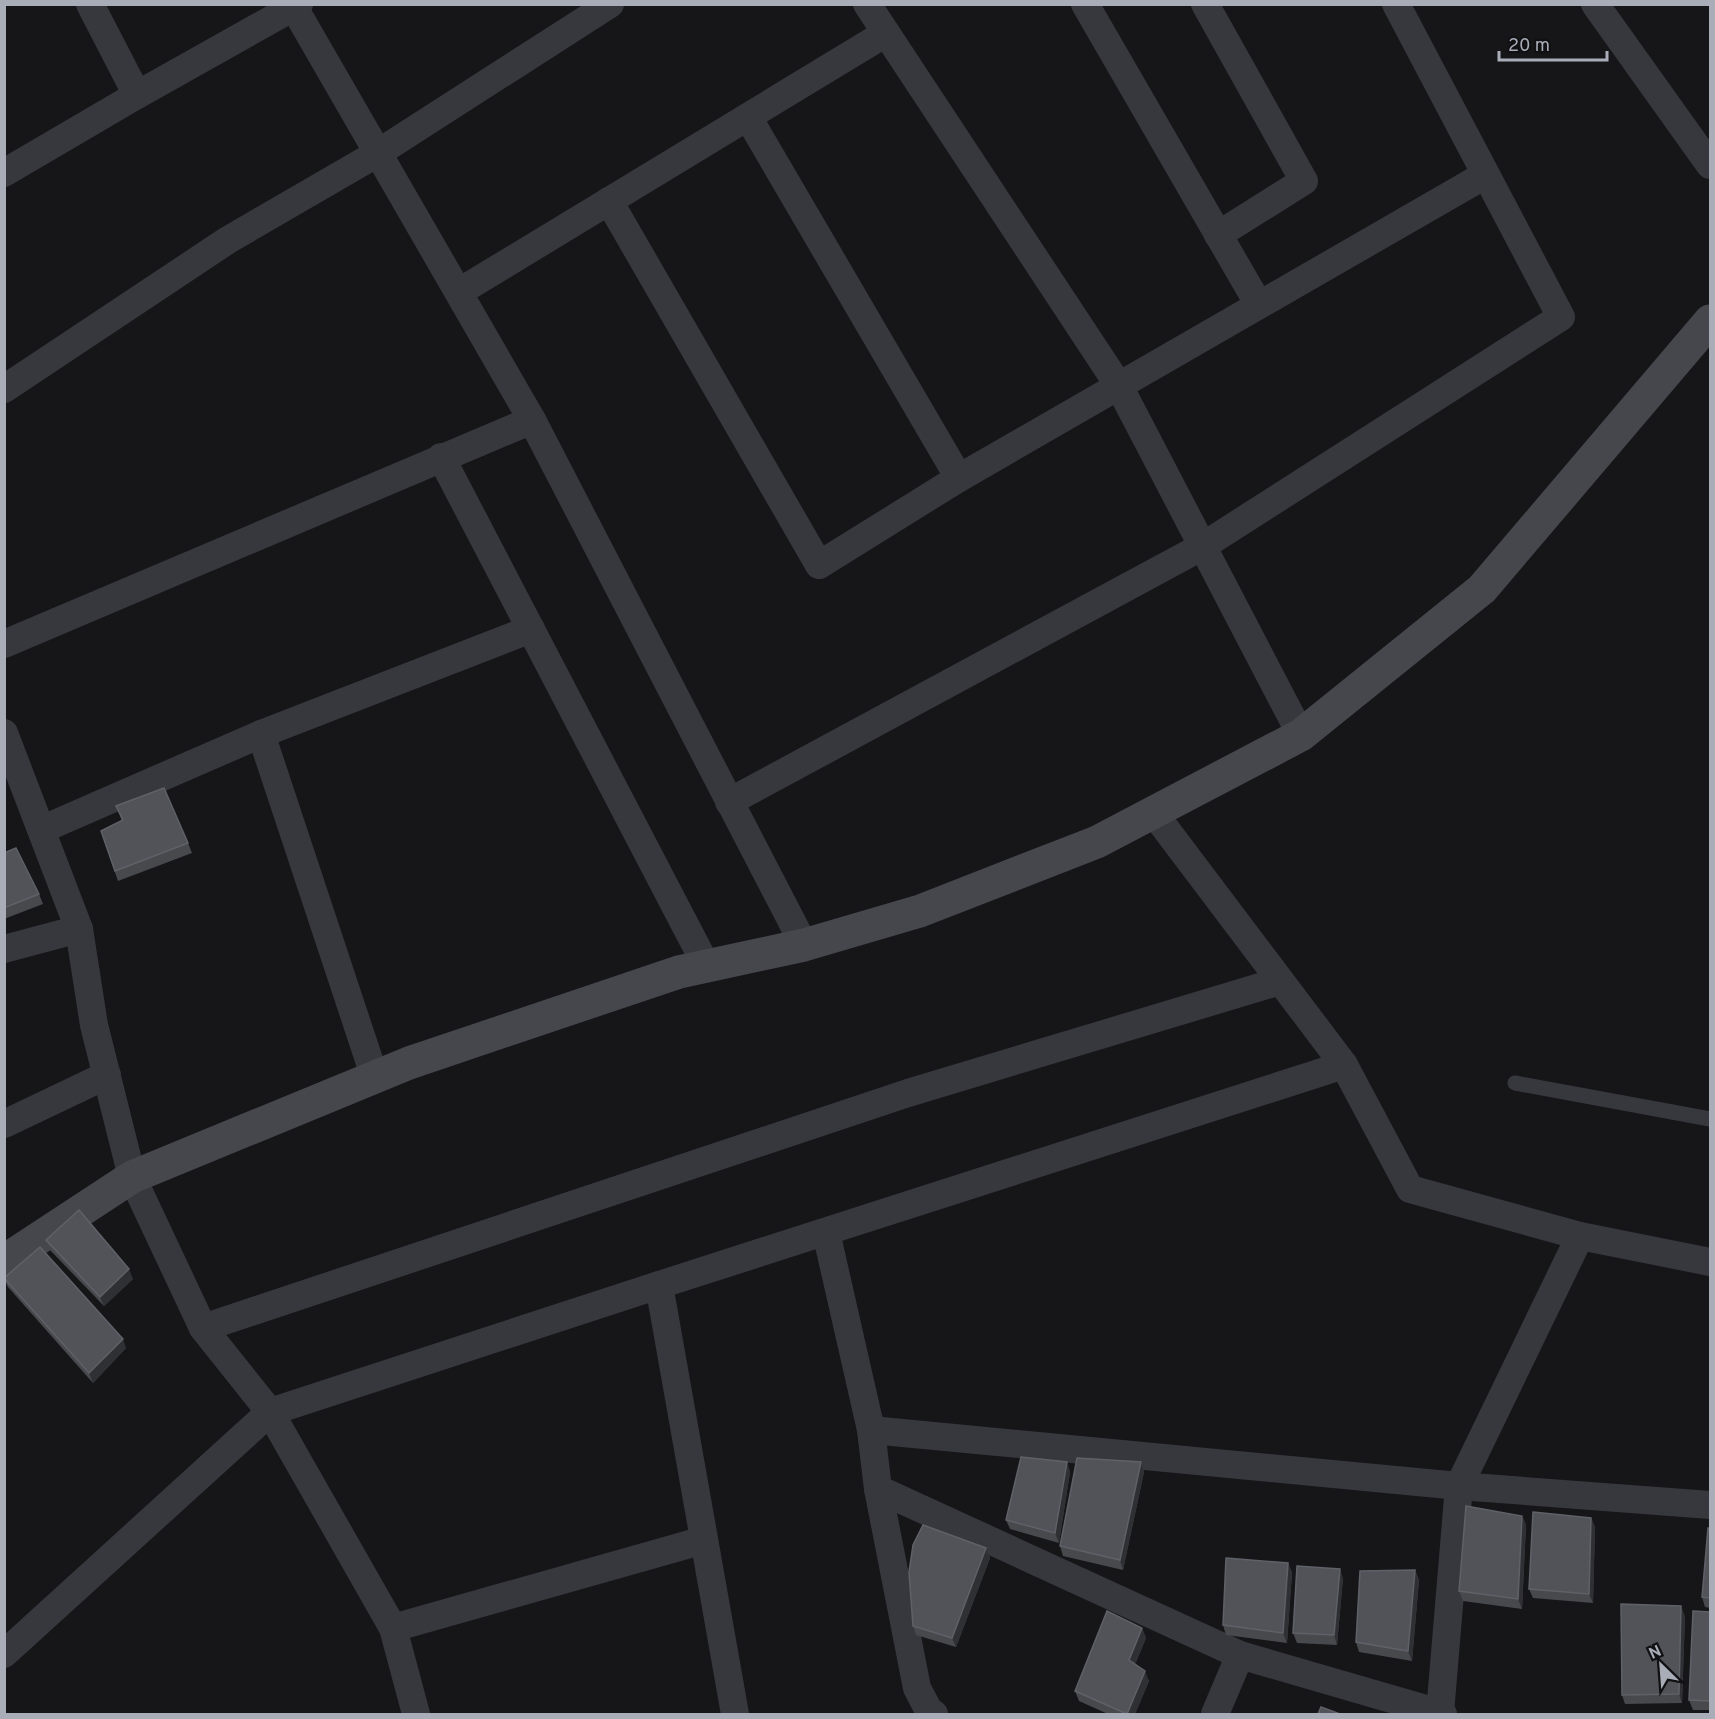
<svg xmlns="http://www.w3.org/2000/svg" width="1715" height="1719" font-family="Overpass,sans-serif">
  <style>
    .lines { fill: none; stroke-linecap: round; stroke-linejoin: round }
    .service { stroke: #37383d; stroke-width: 15 }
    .minor { stroke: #37383d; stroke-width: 28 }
    .secondary { stroke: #45474d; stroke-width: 33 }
    .wall { fill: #47494d }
    .shaded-wall { fill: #2f3033 }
    .building { fill: #525359; stroke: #5f6168; stroke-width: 1.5 }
  </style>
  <rect width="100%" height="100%" fill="#161618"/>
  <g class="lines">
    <polyline class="service" points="1515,1083 1710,1119"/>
    <g class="minor">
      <polyline points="292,4 532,420 804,945"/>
      <polyline points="867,4 1119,386 1301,735"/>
      <polyline points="1085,4 1259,305"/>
      <polyline points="1205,4 1304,181 1218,235"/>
      <polyline points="1595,4 1710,165"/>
      <polyline points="137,95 299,4"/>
      <polyline points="748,117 959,478"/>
      <polyline points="4,173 137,95 90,4"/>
      <polyline points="609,201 819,565 959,478 1485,175"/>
      <polyline points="459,292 886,33"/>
      <polyline points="4,389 228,240 378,153 610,4"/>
      <polyline points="441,457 706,965"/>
      <polyline points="4,644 532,420"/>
      <polyline points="4,733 79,929 94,1025 132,1177 203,1328 270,1412 393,1628 416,1714"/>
      <polyline points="261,734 375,1078"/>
      <polyline points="729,802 1203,546 1561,317 1396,4"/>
      <polyline points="1153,812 1344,1065"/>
      <polyline points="43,829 261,734 531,629"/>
      <polyline points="4,949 79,929"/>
      <polyline points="4,1124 107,1075"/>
      <polyline points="826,1232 871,1430 878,1489 917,1688 929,1711 934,1714"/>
      <polyline points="659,1285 1344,1065 1410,1189 1580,1236 1710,1262"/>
      <polyline points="203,1328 908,1093 1280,981"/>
      <polyline points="871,1430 1459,1486 1710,1505"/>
      <polyline points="878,1489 1240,1655 1443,1714"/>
      <polyline points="393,1628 704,1540"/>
      <polyline points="4,1654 270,1412 659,1285 735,1714"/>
      <polyline points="1440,1713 1459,1486 1580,1236"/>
      <polyline points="1215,1714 1240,1655"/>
    </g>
    <polyline class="secondary" points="4,1261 132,1177 409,1063 679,972 804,945 920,911 1097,842 1301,735 1482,589 1710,321"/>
  </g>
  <g class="wall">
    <polygon points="116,806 188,843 192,853 118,881 101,831 122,821"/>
    <polygon points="4,853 39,894 43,904 4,919"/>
    <polygon points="46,1240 133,1279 104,1306 50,1250"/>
    <polygon points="4,1279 126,1348 93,1383 8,1287"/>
    <polygon points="1067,1462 1070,1472 1059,1543 1010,1529 1006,1520"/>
    <polygon points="1141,1462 1144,1472 1123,1570 1063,1556 1060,1546"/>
    <polygon points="1522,1516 1526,1525 1522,1609 1463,1601 1459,1591"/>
    <polygon points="1591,1518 1595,1527 1593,1603 1533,1598 1529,1589"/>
    <polygon points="1710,1528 1710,1608 1705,1607 1702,1597"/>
    <polygon points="986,1548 990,1558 956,1647 916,1635 913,1626"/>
    <polygon points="1288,1563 1292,1573 1287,1643 1226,1635 1223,1625"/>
    <polygon points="1415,1570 1419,1580 1412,1661 1359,1652 1356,1642"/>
    <polygon points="1343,1578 1337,1645 1297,1643 1293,1633"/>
    <polygon points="1710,1612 1710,1710 1693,1710 1689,1700"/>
    <polygon points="1685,1616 1682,1703 1625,1704 1622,1695"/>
    <polygon points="1142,1628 1146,1638 1135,1664 1149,1681 1135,1714 1108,1714 1079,1701 1075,1691"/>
  </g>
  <g class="shaded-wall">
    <polygon points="129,1269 133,1279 104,1306 100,1297"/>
    <polygon points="123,1339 126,1348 93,1383 89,1373"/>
    <polygon points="1067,1462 1070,1472 1059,1543 1055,1533"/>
    <polygon points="1141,1462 1144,1472 1123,1570 1120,1560"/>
    <polygon points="1522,1516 1526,1525 1522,1609 1518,1599"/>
    <polygon points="1591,1518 1595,1527 1593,1603 1589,1594"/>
    <polygon points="986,1548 990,1558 956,1647 952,1638"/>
    <polygon points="1288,1563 1292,1573 1287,1643 1283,1633"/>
    <polygon points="1340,1569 1343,1578 1337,1645 1334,1635"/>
    <polygon points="1415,1570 1419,1580 1412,1661 1408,1651"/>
    <polygon points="1681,1606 1685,1616 1682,1703 1679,1694"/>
    <polygon points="1142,1628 1146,1638 1133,1670 1129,1660"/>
    <polygon points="1145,1671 1149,1681 1135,1714 1127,1714"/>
  </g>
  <g class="building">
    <polygon points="164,788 188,843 115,871 101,831 123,820 116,806"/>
    <polygon points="16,848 39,894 4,908 4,853"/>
    <polygon points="79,1210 129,1269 100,1297 46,1240"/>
    <polygon points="40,1247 123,1339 89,1373 4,1278"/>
    <polygon points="1021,1457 1067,1462 1055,1533 1006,1520"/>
    <polygon points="1077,1458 1141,1462 1120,1560 1060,1546"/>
    <polygon points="1466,1506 1522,1516 1518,1599 1459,1591"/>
    <polygon points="1533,1512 1591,1518 1589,1594 1529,1589"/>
    <polygon points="923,1525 986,1548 952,1638 913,1626 909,1572 913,1545"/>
    <polygon points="1708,1528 1710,1528 1710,1598 1702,1597"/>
    <polygon points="1226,1558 1288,1563 1283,1633 1223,1625"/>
    <polygon points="1297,1566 1340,1569 1334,1635 1293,1633"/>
    <polygon points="1415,1570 1408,1651 1356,1642 1360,1571"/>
    <polygon points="1621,1604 1681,1606 1679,1694 1622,1695"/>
    <polygon points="1107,1611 1142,1628 1129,1660 1145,1671 1127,1714 1075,1691"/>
    <polygon points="1693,1611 1710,1612 1710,1701 1689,1700"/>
    <polygon points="1321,1707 1340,1714 1318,1714"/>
  </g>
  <rect width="1715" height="1719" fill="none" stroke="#a8adb8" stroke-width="12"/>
  <g transform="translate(1661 1665) rotate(335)" stroke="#111113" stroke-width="4.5" paint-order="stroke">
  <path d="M0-4.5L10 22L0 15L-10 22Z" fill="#a8adb8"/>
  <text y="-9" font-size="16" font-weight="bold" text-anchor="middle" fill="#a8adb8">N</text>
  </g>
  <path d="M1499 51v9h108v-9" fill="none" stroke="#a8adb8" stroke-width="3"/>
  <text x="1508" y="51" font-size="18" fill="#a8adb8" stroke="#111113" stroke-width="4.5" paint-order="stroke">20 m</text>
</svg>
